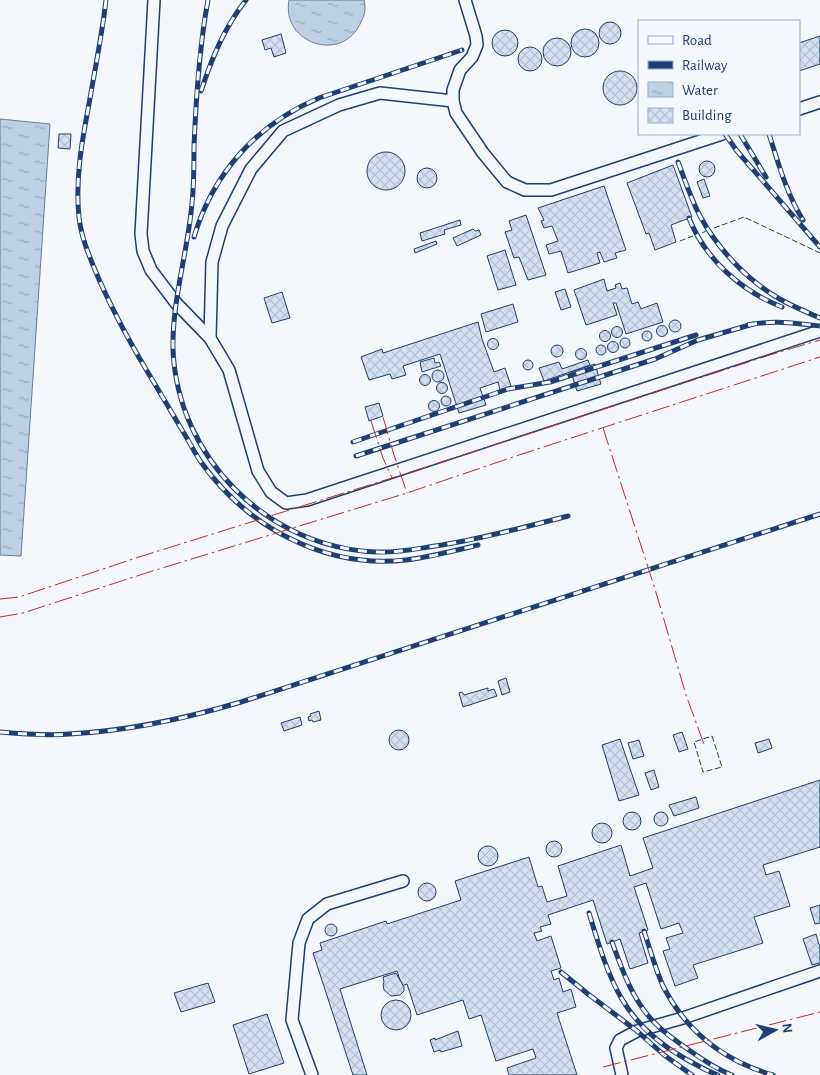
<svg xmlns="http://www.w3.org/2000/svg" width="820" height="1075" font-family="'Alegreya Sans',sans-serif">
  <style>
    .water { fill: url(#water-ripples); stroke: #687fa3 }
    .building { fill: url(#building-cross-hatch); stroke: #1d3f73 }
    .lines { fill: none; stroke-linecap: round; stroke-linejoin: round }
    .minor-casing { stroke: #1d3f73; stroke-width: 14 }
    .minor { stroke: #f4f7fb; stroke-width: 11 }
    .rail-casing { stroke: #1d3f73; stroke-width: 5 }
    .rail { stroke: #f4f7fb; stroke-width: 3; stroke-dasharray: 9; stroke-linecap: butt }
    .fence { stroke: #1d3f73; stroke-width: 1; stroke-dasharray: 6 2.5; stroke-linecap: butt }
    .power { stroke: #c62828; stroke-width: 1; stroke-dasharray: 18 4 2.5 4; stroke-linecap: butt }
  </style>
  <defs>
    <pattern id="water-ripples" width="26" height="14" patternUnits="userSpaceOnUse" patternTransform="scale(1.25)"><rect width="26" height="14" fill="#bed0e5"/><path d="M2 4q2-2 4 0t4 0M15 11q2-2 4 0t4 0" fill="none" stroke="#9aaabe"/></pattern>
    <pattern id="building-cross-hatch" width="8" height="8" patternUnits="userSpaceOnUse" patternTransform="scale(1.25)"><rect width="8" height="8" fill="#d5e0f0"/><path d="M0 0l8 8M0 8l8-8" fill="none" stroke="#b6c1d1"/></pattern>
  </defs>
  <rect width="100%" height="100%" fill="#f4f7fb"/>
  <g class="water">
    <path d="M289,0H364C366,8 365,15 361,22C343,64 281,44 289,0Z"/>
    <polygon points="0,119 50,124 21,556 0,555"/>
  </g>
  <g class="building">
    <circle cx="610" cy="33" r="11"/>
    <circle cx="585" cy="43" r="14"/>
    <circle cx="505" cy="43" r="13"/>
    <polygon points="281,34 286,53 274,57 271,48 265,50 262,40"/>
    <polygon points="820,36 820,64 799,71 799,43"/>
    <circle cx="557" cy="52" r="14"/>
    <circle cx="530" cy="59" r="12"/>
    <circle cx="620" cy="88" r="17"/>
    <polygon points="59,134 71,134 70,149 58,148"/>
    <circle cx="386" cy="171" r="19"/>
    <circle cx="707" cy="169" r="8"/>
    <polygon points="673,165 692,217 671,225 676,242 655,250 649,233 646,234 627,183"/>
    <circle cx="427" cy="178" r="10"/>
    <polygon points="704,179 710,196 703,198 697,182"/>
    <polygon points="604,186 626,250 615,253 617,258 604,262 600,252 597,253 600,263 568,273 561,251 549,254 546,245 558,241 552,226 544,228 541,221 544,220 538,208"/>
    <polygon points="526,215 546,275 528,280 519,257 514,258 505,232 512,230 509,221"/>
    <polygon points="460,220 461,225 444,230 445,234 422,241 420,233"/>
    <polygon points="473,229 475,231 479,230 481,235 457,246 453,238"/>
    <polygon points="436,241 437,244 415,253 414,249"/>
    <polygon points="505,250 516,285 498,290 487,256"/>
    <polygon points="604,279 607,291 616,288 615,285 620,283 622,289 627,288 632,304 638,302 641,309 657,303 663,322 626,334 616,303 613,303 617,315 586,325 574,290"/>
    <polygon points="565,289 571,307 561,310 555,292"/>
    <polygon points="282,292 290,318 272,323 264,298"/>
    <polygon points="513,304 518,322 486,332 481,314"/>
    <circle cx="675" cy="326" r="6"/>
    <polygon points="478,322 482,339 494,372 505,368 511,386 500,390 498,382 480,388 486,405 459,413 440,354 403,366 406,375 392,379 390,374 369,380 361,357 382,349 383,353"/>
    <circle cx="662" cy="331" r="5.5"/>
    <circle cx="617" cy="332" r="5.5"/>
    <circle cx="605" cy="336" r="5.5"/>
    <circle cx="647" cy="336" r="5"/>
    <circle cx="625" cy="343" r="5"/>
    <circle cx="493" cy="344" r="5.5"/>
    <circle cx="613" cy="347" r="5.5"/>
    <circle cx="557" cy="351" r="6"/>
    <circle cx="601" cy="350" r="5"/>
    <circle cx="581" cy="354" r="5.5"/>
    <polygon points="434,358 435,363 439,362 441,366 422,372 420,362"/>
    <circle cx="528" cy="365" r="5"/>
    <polygon points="588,360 590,365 544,381 539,368 559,362 562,369"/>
    <polygon points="595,364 601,384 577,391 571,372"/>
    <circle cx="438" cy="376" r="6"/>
    <circle cx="425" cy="380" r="5.5"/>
    <circle cx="442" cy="388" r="5.5"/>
    <circle cx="446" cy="401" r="5"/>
    <circle cx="434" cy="406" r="5.5"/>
    <polygon points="379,403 383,416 369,421 365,407"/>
    <polygon points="506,678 510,692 502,695 498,681"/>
    <polygon points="488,688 488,691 494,689 497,696 463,707 459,693 462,692 464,695"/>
    <polygon points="319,711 321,720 313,722 312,720 309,721 308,717 311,716 310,714"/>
    <polygon points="300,717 302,725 284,731 281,723"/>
    <circle cx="399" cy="740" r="10"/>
    <polygon points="682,732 688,749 679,752 673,735"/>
    <polygon points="620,739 639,795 619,801 602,745"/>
    <polygon points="769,739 772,748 758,753 755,743"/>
    <polygon points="639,740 644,756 633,759 628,743"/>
    <polygon points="654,770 659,787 651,790 645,773"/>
    <polygon points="820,780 820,847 763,865 766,875 779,871 790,906 754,917 763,943 693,965 698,978 675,986 663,951 670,949 666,938 683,933 679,923 661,929 646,883 634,887 648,930 639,933 648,963 630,969 620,939 607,944 593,900 548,915 551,924 540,927 542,931 534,933 537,941 551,936 561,968 551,971 554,980 559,978 563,992 571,989 576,1007 557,1013 577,1075 509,1075 507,1068 536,1058 533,1049 496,1061 481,1015 469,1019 463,1000 417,1015 407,984 402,986 397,971 340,989 367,1075 353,1075 313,953 322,950 320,943 386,921 387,924 461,900 455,881 529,857 538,887 542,886 547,902 567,896 558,866 621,845 630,876 653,868 643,838"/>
    <polygon points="696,797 699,808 674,816 669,805"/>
    <circle cx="661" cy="819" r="7"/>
    <circle cx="632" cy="821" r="9"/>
    <circle cx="602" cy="833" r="10"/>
    <circle cx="554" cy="849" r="8"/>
    <circle cx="488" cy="856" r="10"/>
    <circle cx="427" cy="892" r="9"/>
    <polygon points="820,905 820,923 815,924 810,908"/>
    <circle cx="331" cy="930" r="6"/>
    <polygon points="816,934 820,948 820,963 812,965 803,939"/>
    <polygon points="396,973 404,987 404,991 400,995 391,996 384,990 383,985 384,982 383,977"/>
    <polygon points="208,983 215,1002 181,1012 174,993"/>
    <circle cx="396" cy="1015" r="15"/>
    <polygon points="267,1014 284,1063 249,1074 233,1025"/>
    <polygon points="458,1031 462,1046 441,1052 440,1050 434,1052 430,1040 435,1038 435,1040"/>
  </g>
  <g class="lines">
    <defs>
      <g id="minor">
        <polyline points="154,0 141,234 143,251 151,270 176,303 210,338 229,370 258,471 271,492 286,503 307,500 820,331"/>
        <polyline points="465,0 476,36 477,45 472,57 460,70 453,90 453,101 456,113 483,153 507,182 525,190 551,190 722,134"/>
        <polyline points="799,109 820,102"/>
        <polyline points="210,338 212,262 222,226 251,169 283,131 339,105 380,93 453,101"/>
        <polyline points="312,1075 292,1020 299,943 308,919 327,904 403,881"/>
        <polyline points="622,1075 616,1048 620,1040 637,1031 683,1018 820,971"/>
      </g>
    </defs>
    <use href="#minor" class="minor-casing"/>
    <use href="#minor" class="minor"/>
    <defs>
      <g id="rail">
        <path d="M106,0C102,35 95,69 89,104C82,141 75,179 79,217C81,236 88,253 95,270C110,306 128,339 147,371C159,391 171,411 182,430C189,441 194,452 201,462C247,527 325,569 406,560C430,557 454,551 478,545"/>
        <path d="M208,0C199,48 196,98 194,147C194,165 194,184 192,203C188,251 172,300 173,349C177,458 268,548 377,552C399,553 420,548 442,545C484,538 526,527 568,516"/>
        <path d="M201,91C212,58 224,28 246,0"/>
        <polyline points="725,134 737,151 820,247"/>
        <polyline points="740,134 766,177"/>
        <path d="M769,134C778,162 787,195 803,220"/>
        <path d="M678,162C685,180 691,199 700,216C718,249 746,279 778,298C792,306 806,312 820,318"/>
        <path d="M689,218C705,259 741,291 782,307"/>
        <path d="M194,237C213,173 257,124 319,98L462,50"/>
        <path d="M748,325C773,320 795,323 820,326"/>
        <polyline points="353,442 508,389 550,382 696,335"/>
        <polyline points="356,456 655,359 698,340 753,324"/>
        <path d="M0,732C23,734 46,736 69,734C128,731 184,719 241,702L820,514"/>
        <path d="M589,913C609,978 621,1022 684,1058C695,1064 706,1071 718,1075"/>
        <path d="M644,931C650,949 655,968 663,986C686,1031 724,1061 773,1075"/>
        <path d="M612,942C623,972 634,1004 658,1026C667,1035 678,1042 689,1050C703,1060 716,1069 732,1075"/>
        <polyline points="561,972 588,994 637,1031 664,1055 692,1075"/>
      </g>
    </defs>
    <use href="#rail" class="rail-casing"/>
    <use href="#rail" class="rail"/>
    <g class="fence">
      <polyline points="714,228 744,217 820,253"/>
      <polyline points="702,233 706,231"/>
      <polyline points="680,241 693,236"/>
      <polygon points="712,736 722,767 703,772 694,742"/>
    </g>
    <g class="power">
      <polyline points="383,417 394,455 407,493"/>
      <polyline points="371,421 383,458 392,478"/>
      <polyline points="603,428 655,589 686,695 705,747"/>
      <polyline points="0,599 19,597 139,557 392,478 773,354 820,340"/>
      <polyline points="0,617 23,613 146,573 407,493 519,455 820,357"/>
      <polyline points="603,1067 820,1012"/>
    </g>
  </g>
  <rect x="638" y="20" width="162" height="115" fill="#f4f7fb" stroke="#9eadc5"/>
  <rect x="648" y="36" width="25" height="8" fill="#f4f7fb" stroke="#9eadc5"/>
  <text x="682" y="45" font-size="15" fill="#1d3f73">Road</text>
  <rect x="648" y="61" width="25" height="8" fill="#1d3f73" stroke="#9eadc5"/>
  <text x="682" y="70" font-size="15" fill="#1d3f73">Railway</text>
  <rect x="648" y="82" width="25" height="15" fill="url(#water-ripples)" stroke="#9eadc5"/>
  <text x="682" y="95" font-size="15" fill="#1d3f73">Water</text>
  <rect x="648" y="108" width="25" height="15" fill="url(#building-cross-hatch)" stroke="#9eadc5"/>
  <text x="682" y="120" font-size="15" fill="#1d3f73">Building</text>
  <g transform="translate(775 1030) rotate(82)" stroke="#f4f7fb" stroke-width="4" paint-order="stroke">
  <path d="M0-4L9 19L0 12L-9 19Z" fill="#1d3f73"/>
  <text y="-8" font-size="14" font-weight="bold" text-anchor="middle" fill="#1d3f73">N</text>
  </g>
</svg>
